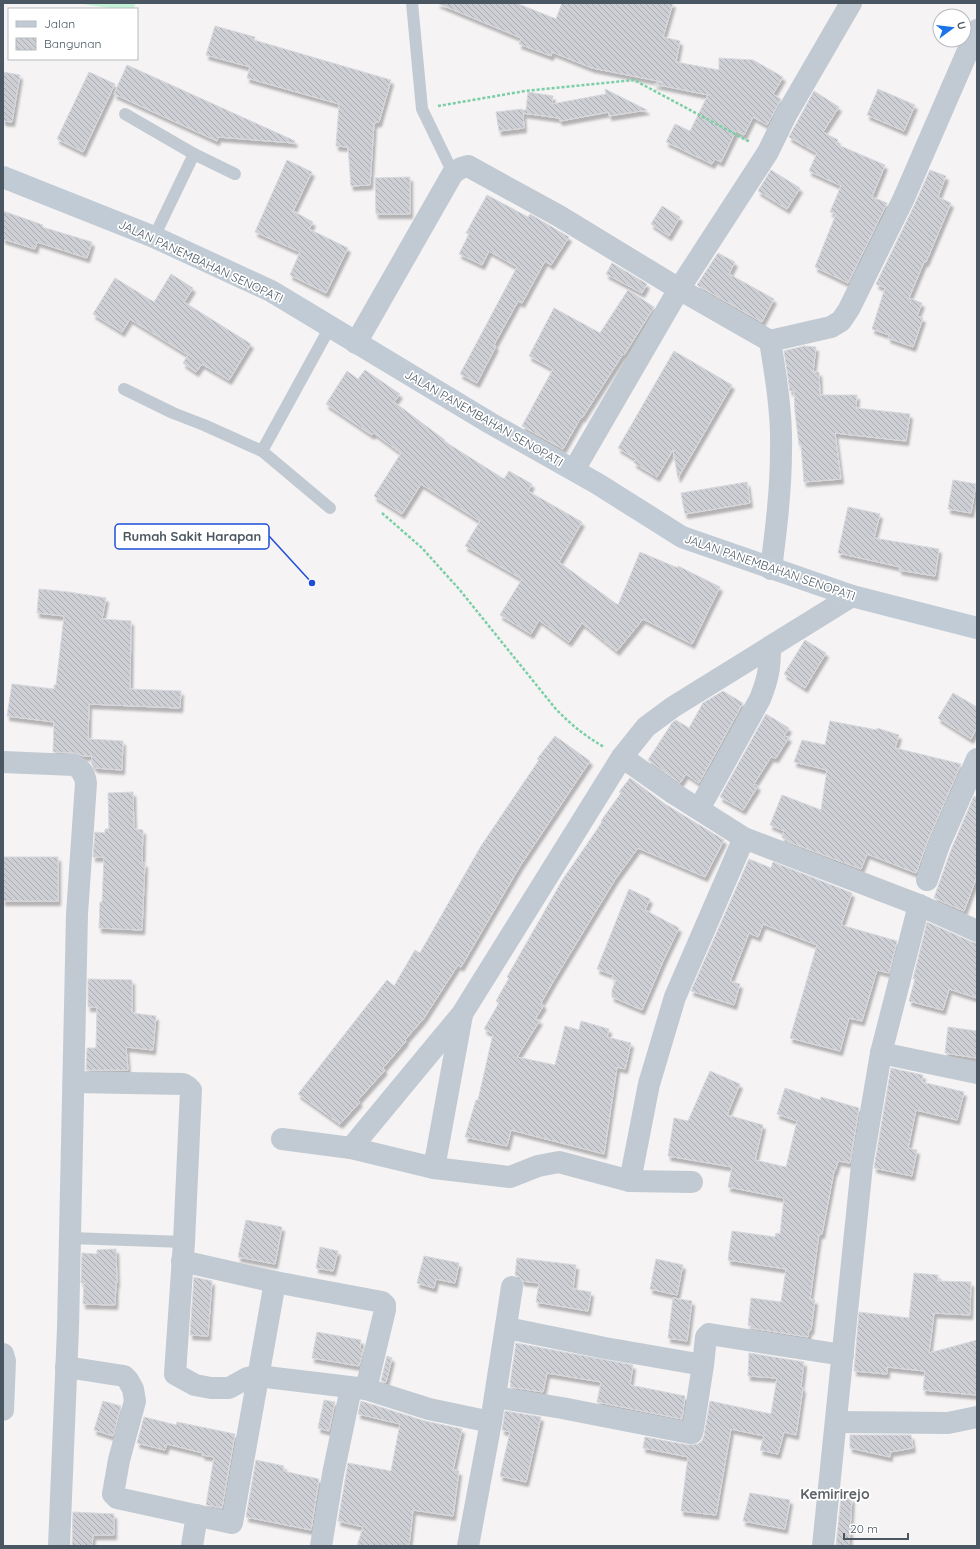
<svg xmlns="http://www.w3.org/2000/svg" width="980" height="1549" font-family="Quicksand,sans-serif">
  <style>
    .garden { fill: #c3f1d5 }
    .building { fill: url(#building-back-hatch); stroke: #d7d9de; filter: url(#shadow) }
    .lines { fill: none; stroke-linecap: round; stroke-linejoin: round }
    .path { stroke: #7ad0a6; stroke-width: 2.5; stroke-dasharray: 3 2; stroke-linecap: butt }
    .service { stroke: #c1cad2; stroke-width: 12 }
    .minor { stroke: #c1cad2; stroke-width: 22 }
    .secondary { stroke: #c1cbd6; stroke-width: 22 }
    .labels { text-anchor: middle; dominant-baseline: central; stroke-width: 3.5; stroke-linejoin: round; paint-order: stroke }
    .street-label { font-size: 12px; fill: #4a5661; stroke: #fff }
    .quarter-label { font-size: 14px; font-weight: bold; fill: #5f6368; stroke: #fff }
    .leader { fill: none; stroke: #1d4ed8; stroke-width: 1.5 }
    .callout-dot { fill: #1d4ed8; stroke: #fff; stroke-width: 1.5 }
    .callout { fill: #fff; stroke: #1d4ed8; stroke-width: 1.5 }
    .callout-label { font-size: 13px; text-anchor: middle; font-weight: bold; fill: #4a5661 }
  </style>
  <defs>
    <pattern id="building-back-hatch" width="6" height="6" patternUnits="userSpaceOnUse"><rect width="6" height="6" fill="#cdcfd5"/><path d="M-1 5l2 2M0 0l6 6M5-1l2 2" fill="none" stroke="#a8abb0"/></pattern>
    <filter id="shadow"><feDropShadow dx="2.5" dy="4.5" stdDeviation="1" flood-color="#0004"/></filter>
  </defs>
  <rect width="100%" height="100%" fill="#f5f3f3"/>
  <polygon class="garden" points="75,3 135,3 134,9 117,9"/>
  <g class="building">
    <polygon points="437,3 516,3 556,19 562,3 673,3 663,37 680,41 676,62 719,70 719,58 753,60 783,77 773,94 781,99 767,125 753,117 744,135 736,131 721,162 715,159 712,164 666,142 675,124 690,131 708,95 654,84 663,82 592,68 552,52 551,56 519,44 521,38"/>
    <polygon points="215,26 255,37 254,40 391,80 379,122 374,123 370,185 351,186 348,147 336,146 339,104 247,78 250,67 206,55"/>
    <polygon points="127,65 295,141 294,143 218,137 217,141 114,94"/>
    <polygon points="3,72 20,75 12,122 3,121"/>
    <polygon points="89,72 115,84 83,152 57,139"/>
    <polygon points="605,89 647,110 609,116 609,112 560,121 559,118 523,113 524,128 499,131 496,112 522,109 522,110 526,110 528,92 553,96 552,104 606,94"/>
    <polygon points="878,89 915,105 904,131 867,115"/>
    <polygon points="814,91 839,107 823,132 838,140 836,144 885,165 872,197 887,203 848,283 815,267 836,214 830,212 841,186 809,171 817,153 789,137"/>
    <polygon points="287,160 312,172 293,211 313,222 309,229 348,248 326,293 290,275 300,252 255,232"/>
    <polygon points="771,170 800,188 787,209 758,191"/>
    <polygon points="930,170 946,176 938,197 951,203 926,262 924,262 909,298 922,303 917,316 923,318 913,347 888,338 889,335 872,329 885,288 876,284 914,206"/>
    <polygon points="410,177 410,214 376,214 375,178"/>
    <polygon points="487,195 528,217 530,214 569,237 551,265 545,261 522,303 518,301 494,345 496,346 477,383 460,374 517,267 489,251 482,265 459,254 469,234 466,233"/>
    <polygon points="662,206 680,217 669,236 651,224"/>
    <polygon points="3,211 43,225 42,227 92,242 87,258 37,242 35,249 3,239"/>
    <polygon points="718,253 735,262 729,274 774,299 762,322 697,285"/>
    <polygon points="612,263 647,284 642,293 606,274"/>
    <polygon points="171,274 193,288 184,302 251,344 229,380 202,364 196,372 183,363 188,355 130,319 122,332 93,314 115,278 154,302"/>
    <polygon points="628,290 654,307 624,355 623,354 582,418 581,417 563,449 522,426 553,369 529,356 554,308 600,333"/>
    <polygon points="804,346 816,347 813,372 819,372 820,395 857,395 856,408 910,414 906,441 835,433 841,479 804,482 801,445 799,445 795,412 794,391 790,391 784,351"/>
    <polygon points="674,351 732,385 678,478 673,450 657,477 634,463 636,459 618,448"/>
    <polygon points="365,370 400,394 394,402 445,440 444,441 504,479 509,471 532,484 528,491 582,522 559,562 618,605 640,552 678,568 678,566 720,587 692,644 643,619 617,651 582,623 569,642 539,620 531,634 500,615 522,579 465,546 480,521 421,484 402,514 374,496 401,453 374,433 372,435 326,404 347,371 358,379"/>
    <polygon points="953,480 976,484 971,513 948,509"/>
    <polygon points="747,482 750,503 685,514 681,493"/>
    <polygon points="848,507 880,514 874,538 939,549 935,576 899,570 900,567 838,553"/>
    <polygon points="39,589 69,592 106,598 102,619 131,621 130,689 181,691 180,708 89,704 88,739 123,741 122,770 95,768 91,763 92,756 83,756 75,753 53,752 54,722 7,716 12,684 54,689 54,685 56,685 64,616 37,613"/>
    <polygon points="805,640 826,653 805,688 784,674"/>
    <polygon points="723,691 743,703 699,783 686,774 680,783 648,760 672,723 676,720 689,728 703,703"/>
    <polygon points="953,693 977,707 977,727 971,739 938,718"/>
    <polygon points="766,714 789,728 784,736 789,737 776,758 771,757 754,784 758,786 743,810 720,797"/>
    <polygon points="830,721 877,730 877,728 899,735 895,748 961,764 928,840 916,873 867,854 861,869 789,842 782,837 784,831 770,825 782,795 821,810 827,770 794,762 802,740 825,745"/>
    <polygon points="555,736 590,761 520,866 461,967 458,965 424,1018 405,1040 406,1041 383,1068 385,1070 358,1100 360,1102 340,1124 298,1094 387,980 394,986 415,950 420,953 481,846 539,760 537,759"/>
    <polygon points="630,778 665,804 724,840 705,877 638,848 616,878 554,980 541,1003 544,1005 535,1019 540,1020 517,1057 555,1065 565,1026 579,1030 581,1021 609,1029 607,1037 631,1043 625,1069 617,1067 604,1154 511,1130 507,1146 465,1137 476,1100 478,1100 493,1034 484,1029 499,1003 496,1001 509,978 507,977 563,879 583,850 602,822 601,821 621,793 619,792"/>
    <polygon points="133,792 134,829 143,830 142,863 145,863 142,930 99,928 100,902 102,902 104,857 93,857 95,832 105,833 105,829 109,829 108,793"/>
    <polygon points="974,796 977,798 977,876 964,911 934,898 951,850"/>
    <rect x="3" y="857" width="55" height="44"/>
    <polygon points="749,859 771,868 773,862 852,893 841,925 897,941 889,973 877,970 862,1021 849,1018 840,1051 790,1038 817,945 763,924 758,937 749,933 730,981 740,984 734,1005 691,991"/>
    <polygon points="629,889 650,899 645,910 679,928 664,959 642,1010 612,997 612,990 616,980 612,979 613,975 597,969"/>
    <polygon points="927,922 972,942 977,943 977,998 949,989 943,1010 909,1001 915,979 913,979"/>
    <polygon points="88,979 132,980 132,1013 156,1016 153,1050 126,1047 128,1070 86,1070 87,1048 96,1048 97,1007 88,1007"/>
    <polygon points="948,1027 977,1031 977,1058 945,1053"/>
    <polygon points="891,1068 923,1075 922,1082 964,1092 957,1120 916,1110 908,1148 917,1150 912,1176 874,1168"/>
    <polygon points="710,1071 740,1084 727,1115 763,1125 755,1160 786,1167 797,1121 777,1114 785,1088 820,1100 821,1097 859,1108 850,1163 838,1161 835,1171 834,1171 822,1234 819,1234 810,1299 815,1300 811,1330 809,1330 808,1337 751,1328 751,1326 748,1325 751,1298 781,1302 786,1269 728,1260 732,1231 775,1237 776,1233 780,1234 784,1198 728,1187 732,1167 668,1156 674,1118 688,1121"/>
    <polygon points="246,1220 282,1227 275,1264 238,1257"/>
    <polygon points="320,1247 338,1251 333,1271 316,1268"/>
    <polygon points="116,1249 117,1283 116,1283 115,1305 83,1304 84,1283 81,1283 82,1253 97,1254 97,1250"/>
    <polygon points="424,1256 459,1263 455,1283 436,1279 434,1288 417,1283"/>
    <polygon points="517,1258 576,1265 573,1289 591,1292 588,1311 536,1302 539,1283 522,1281 520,1277 515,1275"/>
    <polygon points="656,1259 683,1265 677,1295 650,1289"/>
    <polygon points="914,1273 938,1275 938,1281 971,1282 970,1315 934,1313 929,1353 977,1340 977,1395 923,1390 925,1371 887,1367 887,1374 854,1371 859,1312 909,1318"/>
    <polygon points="194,1277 212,1281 208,1336 190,1335"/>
    <polygon points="673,1298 692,1301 687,1341 668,1338"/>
    <polygon points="317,1332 361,1340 360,1349 363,1350 359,1366 312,1358"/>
    <polygon points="516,1343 633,1365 630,1385 685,1396 682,1419 597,1402 601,1382 547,1373 543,1392 510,1387 511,1383 510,1383"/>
    <polygon points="749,1353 804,1362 801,1387 803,1388 796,1435 784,1432 778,1454 760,1450 764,1436 731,1429 716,1515 681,1511 688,1457 643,1448 645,1437 688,1445 698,1444 702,1441 704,1436 710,1401 771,1414 777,1378 748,1376"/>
    <polygon points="387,1356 392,1358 386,1382 381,1381"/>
    <polygon points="324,1400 335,1402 329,1431 318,1428"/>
    <polygon points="103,1401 121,1406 113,1436 94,1430"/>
    <polygon points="361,1401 425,1421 462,1429 453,1470 459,1471 453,1516 413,1510 409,1546 357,1546 363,1527 338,1521 348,1463 391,1471 400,1424 358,1414"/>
    <polygon points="505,1411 541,1417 526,1482 500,1476 510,1432 502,1430"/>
    <polygon points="144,1417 176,1425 177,1422 235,1434 222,1508 206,1505 214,1457 202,1455 203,1453 167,1444 165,1450 137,1443"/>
    <polygon points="850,1435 911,1435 913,1448 890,1452 890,1457 850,1448"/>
    <polygon points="256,1460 284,1466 283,1471 319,1479 311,1530 246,1517"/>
    <polygon points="750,1493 790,1500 785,1529 743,1521"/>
    <polygon points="841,1497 852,1498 849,1546 836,1546"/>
    <polygon points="73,1512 114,1514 114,1535 93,1535 92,1546 72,1546"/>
  </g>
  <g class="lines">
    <g class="path">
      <polyline points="438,106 525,91 634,80 750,142"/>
      <path d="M382,513L422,548L459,589L555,708C570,724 585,736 604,747"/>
    </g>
    <g class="service">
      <polyline points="412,3 422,109 453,173"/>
      <polyline points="125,114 194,154 154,237"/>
      <polyline points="194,154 235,174"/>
      <polyline points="124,389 173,413 204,425 262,451 330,508"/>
      <polyline points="262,451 330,327"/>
      <polyline points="70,1238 184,1242"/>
    </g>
    <g class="minor">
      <polyline points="356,343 453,173 461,168 468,166 559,216 679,289 770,341"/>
      <polyline points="574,470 679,289 768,152 786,115 851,3"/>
      <path d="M771,569C776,530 781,490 781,450C782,414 776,377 770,341L831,327L841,321L849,309L903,200L977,30"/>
      <polyline points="622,757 673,793 744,838 919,905 977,931"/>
      <path d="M3,762L74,765C82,769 85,775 86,783L77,914L68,1328L59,1546"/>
      <path d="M699,809L760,699C768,679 770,669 770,647"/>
      <polyline points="927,880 939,845 977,759"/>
      <polyline points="881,1053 919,905"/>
      <polyline points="74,1082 183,1084 188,1087 191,1090 184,1242 175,1374 195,1385 211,1388 229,1388 247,1378 258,1376 366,1389 429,1409 491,1422"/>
      <polyline points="282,1139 351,1148 434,1168 510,1177 538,1166 559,1162 630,1181 692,1182"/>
      <polyline points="351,1148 462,1014 622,757 646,727 673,707 852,596"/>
      <polyline points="434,1168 462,1015"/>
      <polyline points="630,1181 649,1084 675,997 744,838"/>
      <polyline points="182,1261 275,1282 382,1302 385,1305 385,1310 366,1389"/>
      <polyline points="3,1354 5,1361 3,1410"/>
      <polyline points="703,1365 706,1337 709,1334 843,1355"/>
      <polyline points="66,1367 124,1376 128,1380 133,1389 135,1401 119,1460 113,1494 117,1498 232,1523 275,1282"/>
      <polyline points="495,1397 562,1408 690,1433 692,1433 693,1429 703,1365 605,1348 507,1328"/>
      <polyline points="836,1422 948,1423 977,1417"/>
      <polyline points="192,1546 197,1515"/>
      <polyline points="321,1546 333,1474 351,1388"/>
      <polyline points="468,1546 491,1422 512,1287"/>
      <polyline points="823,1546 862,1165 881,1053 977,1073"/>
    </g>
    <polyline class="secondary" points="3,177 154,237 271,291 490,423 598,484 682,537 852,596 977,628"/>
  </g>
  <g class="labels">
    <g class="street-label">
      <text transform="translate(201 261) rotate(25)">JALAN PANEMBAHAN SENOPATI</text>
      <text transform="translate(484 418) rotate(30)">JALAN PANEMBAHAN SENOPATI</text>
      <text transform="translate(770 567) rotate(19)">JALAN PANEMBAHAN SENOPATI</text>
    </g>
    <g class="quarter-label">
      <text x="835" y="1494">Kemirirejo</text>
    </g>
  </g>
  <path class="leader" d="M312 583L269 536"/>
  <circle class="callout-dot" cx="312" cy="583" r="4"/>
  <rect class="callout" x="115" y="524" width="154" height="25" rx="4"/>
  <g class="callout-label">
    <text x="192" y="541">Rumah Sakit Harapan</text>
  </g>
  <rect width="980" height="1549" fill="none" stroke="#4a5661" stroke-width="8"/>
  <rect x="8" y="8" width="130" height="52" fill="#ffffff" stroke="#b7bbc0"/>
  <rect x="16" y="21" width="20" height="6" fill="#c1cbd6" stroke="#b7bbc0"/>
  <text x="44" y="28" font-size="12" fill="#4a5661">Jalan</text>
  <rect x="16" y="38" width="20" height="12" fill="url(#building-back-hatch)" stroke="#b7bbc0"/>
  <text x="44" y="48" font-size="12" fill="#4a5661">Bangunan</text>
  <g transform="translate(952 28) rotate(75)"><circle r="19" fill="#ffffff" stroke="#b7bbc0"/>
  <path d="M0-3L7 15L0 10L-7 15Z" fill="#1a73e8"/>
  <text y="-6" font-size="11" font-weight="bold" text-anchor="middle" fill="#4a5661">U</text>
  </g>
  <path d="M844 1533v6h64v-6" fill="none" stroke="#4a5661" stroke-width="2"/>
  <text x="850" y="1533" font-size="12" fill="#4a5661" stroke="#ffffff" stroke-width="3" paint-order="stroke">20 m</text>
</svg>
